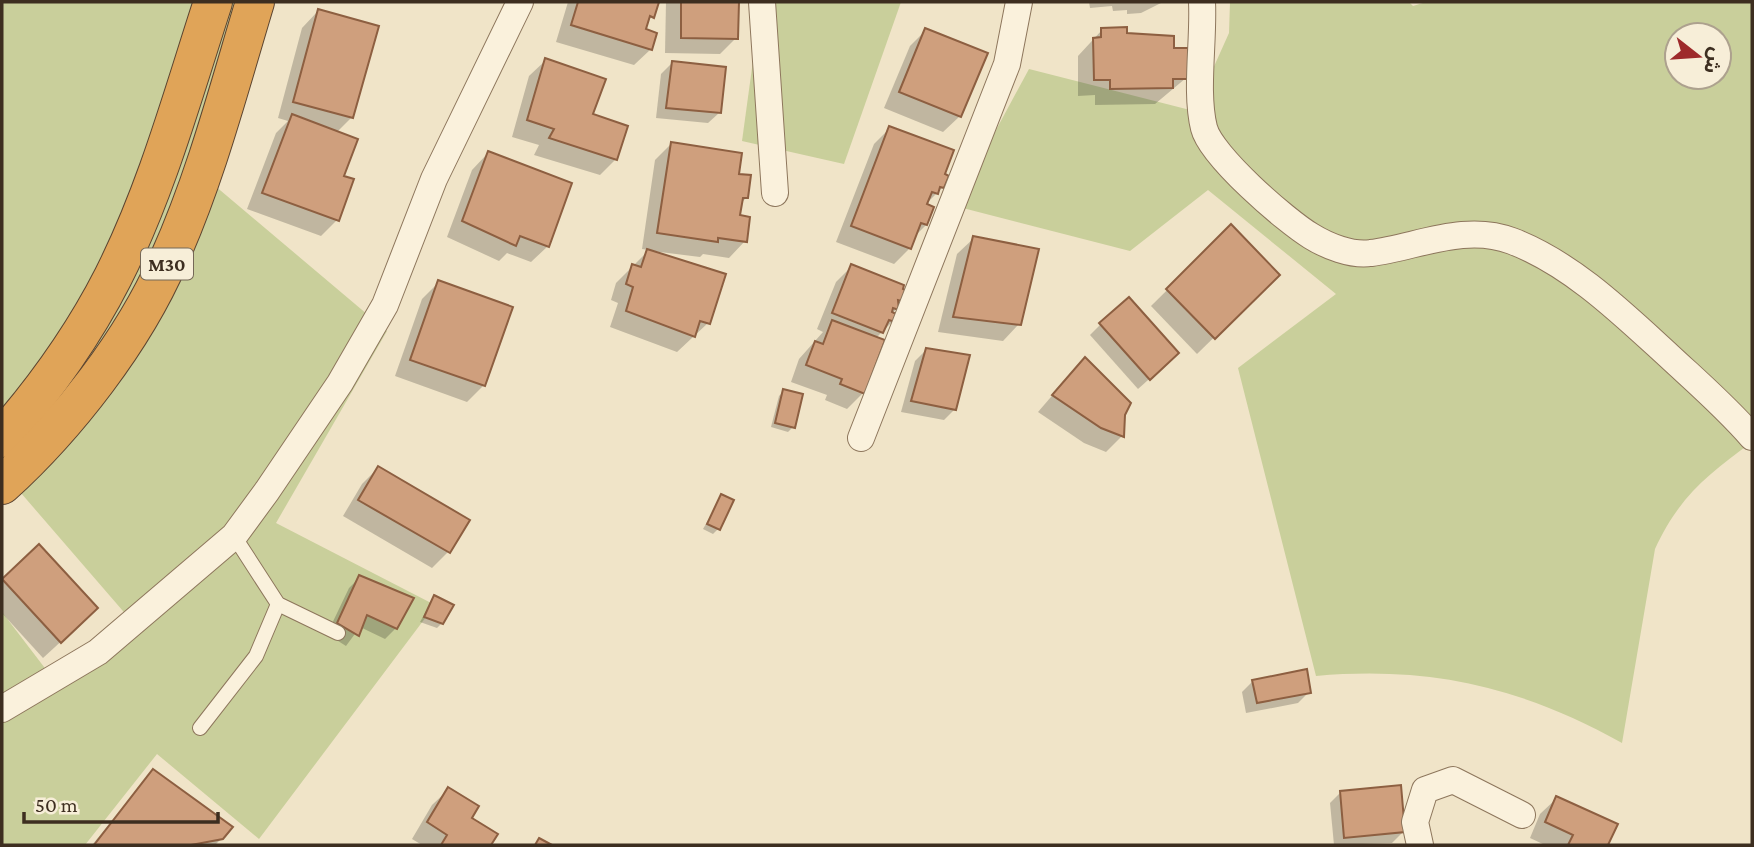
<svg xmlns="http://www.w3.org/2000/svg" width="1754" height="847" font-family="'Crimson Pro','Noto Sans Arabic',serif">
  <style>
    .green { fill: #c9cf9b; fill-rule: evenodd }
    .shadow { fill: #0003 }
    .building { fill: #cf9f7d; stroke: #8d5f41; stroke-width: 2 }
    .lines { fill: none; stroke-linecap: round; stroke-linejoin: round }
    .lane-casing { stroke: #8d765c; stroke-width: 16 }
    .street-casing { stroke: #8d765c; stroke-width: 28 }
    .highway-casing { stroke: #5b4430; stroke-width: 40 }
    .lane { stroke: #faf1dc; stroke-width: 14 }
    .street { stroke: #faf1dc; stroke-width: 26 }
    .highway { stroke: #e0a458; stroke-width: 38 }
    .labels { text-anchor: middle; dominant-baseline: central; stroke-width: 5; stroke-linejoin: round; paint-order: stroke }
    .shield { fill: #f7eed8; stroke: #756857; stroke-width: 2 }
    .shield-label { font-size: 19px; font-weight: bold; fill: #3d2e20 }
  </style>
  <rect width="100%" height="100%" fill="#f0e4c8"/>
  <g class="green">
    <polygon points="2,2 258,2 214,185 387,331 276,523 435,605 259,839 157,754 85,845 2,845 2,612 54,680 129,618 8,478 2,483"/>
    <polygon points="761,2 901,2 844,164 742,141"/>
    <path d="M1230,2H1409L1413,6L1426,2H1752V442C1707,475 1679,497 1655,549L1622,743C1522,687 1430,666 1316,676L1238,368L1336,294L1208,190L1130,251L955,206L1029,69L1194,111L1229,33ZM1677,35H1719V77H1677Z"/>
  </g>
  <g class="shadow">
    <polygon points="568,2 657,2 644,30 651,49 634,65 556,42"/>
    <polygon points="666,2 737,2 736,38 720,54 665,53"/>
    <polygon points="1089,2 1163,2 1141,13 1127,14 1127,10 1113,11 1112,6 1090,8"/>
    <polygon points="318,11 352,117 336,133 342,177 337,220 321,236 247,209 276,133 288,121 278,118 302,28"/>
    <polygon points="926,30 960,116 943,132 884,108 910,46"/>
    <polygon points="1102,30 1172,50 1186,78 1155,104 1095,105 1095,95 1078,96 1078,56"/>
    <polygon points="546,60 591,116 616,159 600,175 534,155 539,145 512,137 529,76"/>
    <polygon points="672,63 719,113 708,123 656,118 661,74"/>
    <polygon points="890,128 942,175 943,187 925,205 926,225 915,236 910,248 894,264 836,242 874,144"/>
    <polygon points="671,144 737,175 746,198 740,204 738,217 745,241 729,258 703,254 700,257 652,251 708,323 677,352 610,327 618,303 611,300 616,283 649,250 642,249 655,160"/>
    <polygon points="488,153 548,246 531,262 507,253 499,261 447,237 472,170"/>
    <polygon points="1231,227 1278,275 1197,354 1151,306"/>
    <polygon points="974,238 1019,324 1003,341 938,332 957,254"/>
    <polygon points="852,266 903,301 892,314 893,321 876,338 863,393 847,409 825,400 827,395 791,382 799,359 823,332 817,329 836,282"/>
    <polygon points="439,282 510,308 483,386 467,402 395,376 422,299"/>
    <polygon points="1101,324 1166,364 1138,389 1090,335"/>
    <polygon points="926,350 955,409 944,420 901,412 915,361"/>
    <polygon points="1069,376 1124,414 1122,436 1106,452 1084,443 1038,412"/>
    <polygon points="784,391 793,427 788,432 771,427 779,396"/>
    <polygon points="378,468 467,520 448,552 432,568 343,516 362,484"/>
    <polygon points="722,496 718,529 713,534 703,529"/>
    <polygon points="39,546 80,624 43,658 2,613 2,582"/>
    <polygon points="360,577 396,628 385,639 360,627 346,646 327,634 349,588"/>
    <polygon points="434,597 442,623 437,628 420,622"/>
    <polygon points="1253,681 1309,692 1298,703 1246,713 1242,692"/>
    <polygon points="153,771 222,838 215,845 92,845"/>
    <polygon points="449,789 470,819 496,834 489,845 422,845 412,839 432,805"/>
    <polygon points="1341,792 1403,832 1392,843 1334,845 1330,803"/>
    <polygon points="1557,798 1616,825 1606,845 1545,845 1530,838 1540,814"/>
  </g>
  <g class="building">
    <polygon points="578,2 659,2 654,18 650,16 646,29 657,33 652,50 571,25"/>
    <polygon points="681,2 739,2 738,39 681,38"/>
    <polygon points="318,9 379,26 353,118 293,102"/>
    <polygon points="1127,27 1127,33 1174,36 1174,48 1188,48 1188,79 1173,79 1173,88 1110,89 1110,80 1094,80 1093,38 1101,37 1101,28"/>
    <polygon points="925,28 988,53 961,117 899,92"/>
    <polygon points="545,58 606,79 593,114 628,126 617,160 549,138 554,129 527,120"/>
    <polygon points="672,61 726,67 721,113 666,108"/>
    <polygon points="292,114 358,139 344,176 354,179 339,221 262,193"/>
    <polygon points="889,126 954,150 945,174 949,176 944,188 940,187 938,194 932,192 927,204 934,207 927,225 921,223 911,249 851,226"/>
    <polygon points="671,142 742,153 739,174 751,175 748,198 743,198 740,215 750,217 747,242 718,238 718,242 657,233"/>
    <polygon points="488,151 572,183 549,247 520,236 516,246 462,221"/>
    <polygon points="1231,224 1280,275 1215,339 1166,289"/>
    <polygon points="973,236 1039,249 1021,325 953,317"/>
    <polygon points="647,249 726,274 710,324 700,321 695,337 626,311 633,287 626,284 632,264 641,267"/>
    <polygon points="851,264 904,285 903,289 909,292 905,302 898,300 899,310 893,308 892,312 898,315 895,322 889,320 883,333 832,313"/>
    <polygon points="438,280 513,307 485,386 410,360"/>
    <polygon points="1129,297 1179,353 1150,380 1099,323"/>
    <polygon points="832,320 885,340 865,394 840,384 842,379 806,365 815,341 823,344"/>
    <polygon points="926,348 970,355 956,410 911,401"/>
    <polygon points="1085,357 1131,403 1125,415 1124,437 1101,428 1052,395"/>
    <polygon points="783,389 803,394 795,428 775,423"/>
    <polygon points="378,466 470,520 450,553 358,500"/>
    <polygon points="721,494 734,500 720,530 707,524"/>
    <polygon points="39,544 98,608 61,643 2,579"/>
    <polygon points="359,575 414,598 397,629 367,615 359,636 337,623"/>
    <polygon points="434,595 454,605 443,624 424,617"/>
    <polygon points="1307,669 1311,693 1257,703 1252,680"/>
    <polygon points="153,769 233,827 223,839 191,845 94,845"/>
    <polygon points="1401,785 1405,832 1344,838 1340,791"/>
    <polygon points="448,787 479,806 472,818 498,834 491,845 441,845 447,835 427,822"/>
    <polygon points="1556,796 1618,824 1608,845 1568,845 1573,835 1545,822"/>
    <polygon points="539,838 552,845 535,845"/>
  </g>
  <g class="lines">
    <defs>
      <g id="lane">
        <polyline points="234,536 278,604 338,633"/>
        <polyline points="200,728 256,656 278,604"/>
      </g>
      <g id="street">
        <polyline points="762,2 775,193"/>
        <path d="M1202,2C1204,41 1195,92 1204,128C1211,156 1286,221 1311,236C1327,246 1352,256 1371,253C1417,247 1465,223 1512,241C1572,264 1622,313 1669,356C1698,383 1726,407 1752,437"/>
        <polyline points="861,438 1007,64 1019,2"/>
        <polyline points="2,709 98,652 234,536 267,491 340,383 385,305 434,179 520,2"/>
        <polyline points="1420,845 1415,822 1425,790 1453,780 1522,815"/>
      </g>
      <g id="highway">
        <path d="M2,438C44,390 84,334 113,277C157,190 183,94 213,2"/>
        <path d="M2,485C67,426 134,340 169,259C206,177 229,88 255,2"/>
      </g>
    </defs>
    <use href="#lane" class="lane-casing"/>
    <use href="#street" class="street-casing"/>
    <use href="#highway" class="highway-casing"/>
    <use href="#lane" class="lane"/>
    <use href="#street" class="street"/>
    <use href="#highway" class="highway"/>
  </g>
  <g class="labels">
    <rect class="shield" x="141" y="248.5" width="52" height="31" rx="5"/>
    <g class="shield-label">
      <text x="167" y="264">M30</text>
    </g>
  </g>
  <rect width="1754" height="847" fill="none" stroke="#3d2e20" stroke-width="7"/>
  <g transform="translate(1698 56) rotate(107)"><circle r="33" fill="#f7eed8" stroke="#ada18e" stroke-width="2"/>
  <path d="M0-5L12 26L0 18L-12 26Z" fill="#9e2a2b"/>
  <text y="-10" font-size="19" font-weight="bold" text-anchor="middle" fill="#3d2e20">ش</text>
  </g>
  <path d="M24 812v10h194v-10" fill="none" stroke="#3d2e20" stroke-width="3.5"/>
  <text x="35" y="812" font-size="21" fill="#3d2e20" stroke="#f7eed8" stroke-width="5" paint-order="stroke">50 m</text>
</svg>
